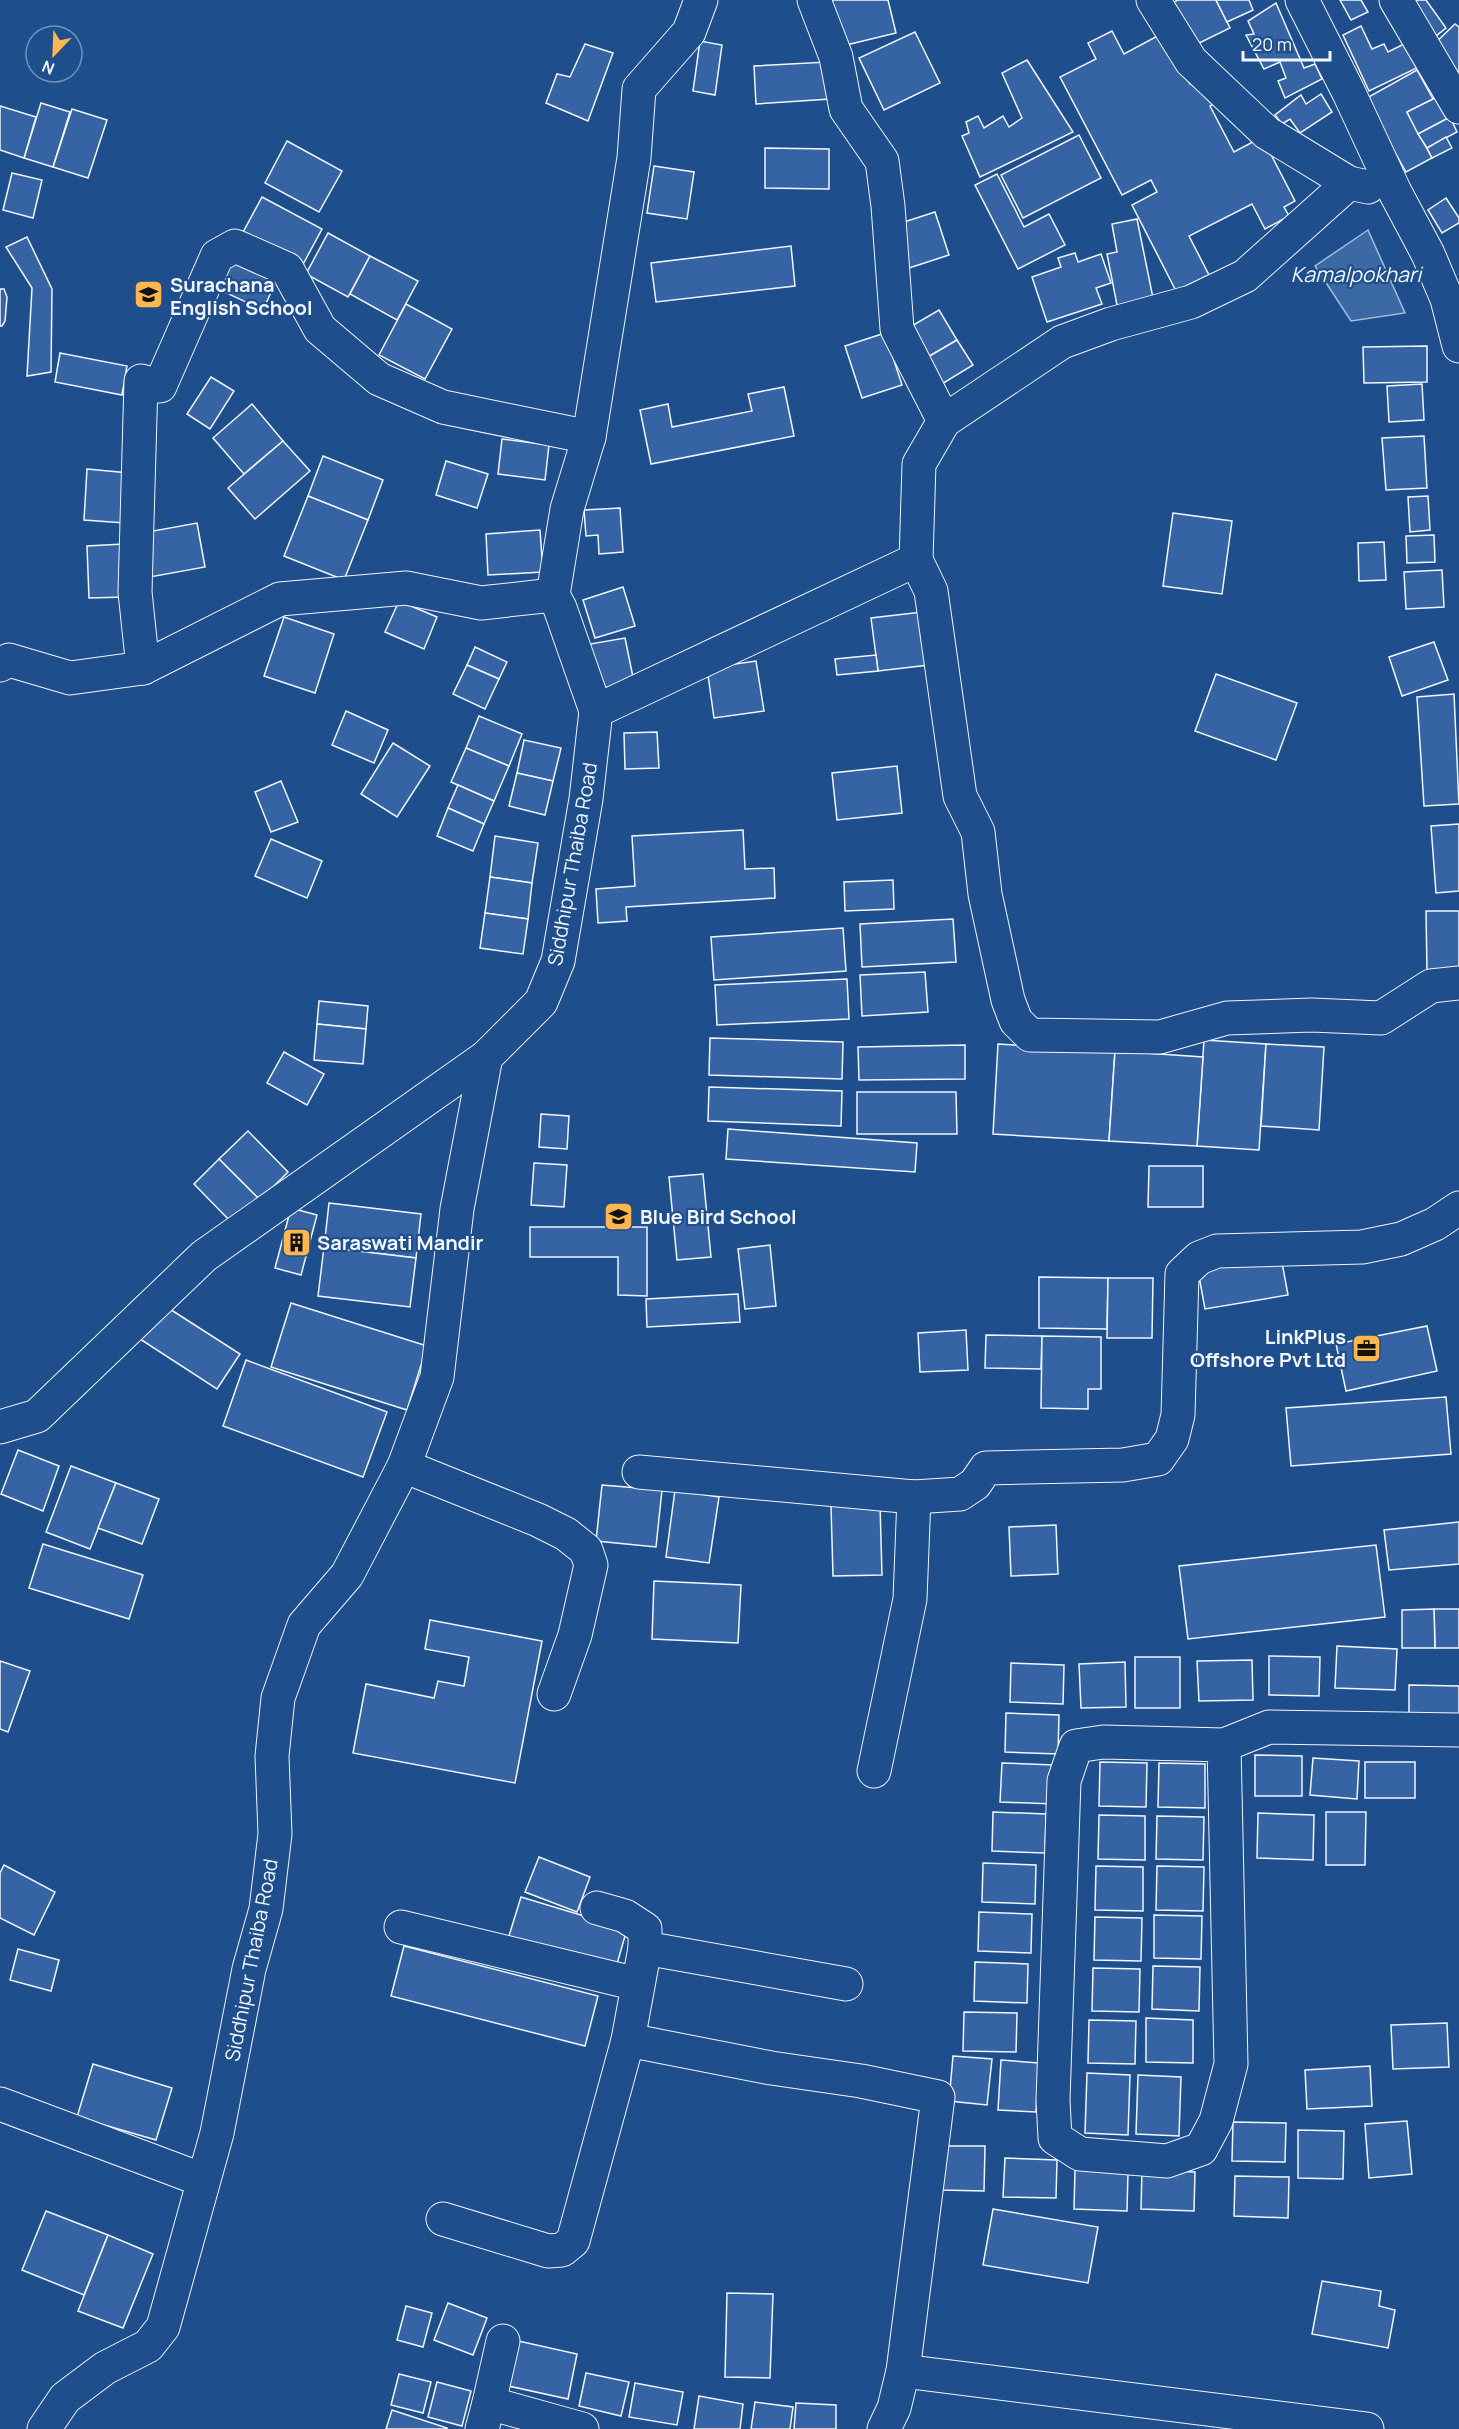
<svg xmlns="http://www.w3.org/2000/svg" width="1459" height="2429" font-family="Manrope,sans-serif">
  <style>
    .water { fill: #3b69a3; stroke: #a8bbd7; stroke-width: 1.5 }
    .building { fill: #3563a3; stroke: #f2f6ff; stroke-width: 1.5 }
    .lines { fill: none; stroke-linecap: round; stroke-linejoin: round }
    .minor-casing { stroke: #f2f6ff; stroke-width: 35 }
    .minor { stroke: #1f4e8c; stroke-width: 33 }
    .labels { text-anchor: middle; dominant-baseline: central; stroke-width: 4.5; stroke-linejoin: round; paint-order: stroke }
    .poi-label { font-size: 20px; font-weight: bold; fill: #f2f6ff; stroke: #1f4e8c; text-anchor: start }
    .street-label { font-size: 20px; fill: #f2f6ff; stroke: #1f4e8c }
    .water-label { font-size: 21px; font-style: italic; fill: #f2f6ff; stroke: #1f4e8c }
  </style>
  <rect width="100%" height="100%" fill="#1f4e8c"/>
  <polygon class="water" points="1368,230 1405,313 1351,321 1315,266"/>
  <g class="building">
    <polygon points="827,0 888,0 896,33 838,47"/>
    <polygon points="1178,0 1216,0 1230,28 1187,49 1166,6"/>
    <polygon points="1216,0 1249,0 1253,10 1227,22"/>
    <polygon points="1340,0 1361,0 1368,12 1351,20"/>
    <polygon points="1417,0 1426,0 1446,28 1427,43 1407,5"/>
    <polygon points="1276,3 1304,68 1315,64 1322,79 1285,98 1278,81 1286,78 1280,62 1264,69 1246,35 1254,34 1248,21"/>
    <polygon points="1455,24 1459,27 1459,76 1430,48"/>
    <polygon points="1361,26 1372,49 1384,44 1388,52 1408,42 1419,67 1369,91 1343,35"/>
    <polygon points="1112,31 1124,54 1163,33 1190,84 1203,77 1217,102 1210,106 1234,152 1262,137 1295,201 1284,207 1289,216 1265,229 1252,204 1189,236 1209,275 1176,291 1132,205 1157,192 1151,180 1122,195 1060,77 1096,59 1088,43"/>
    <polygon points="915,32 940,83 884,110 859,58"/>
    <polygon points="700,41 722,45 715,95 693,91"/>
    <polygon points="585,44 613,53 588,121 546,103 557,74 570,77"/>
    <polygon points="1027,60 1073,132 980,177 962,136 969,133 966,122 978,116 984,128 1003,116 1009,127 1022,118 1002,73"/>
    <polygon points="827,62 830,99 756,104 754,66"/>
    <polygon points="1417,70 1433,99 1407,112 1432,158 1406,172 1365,99"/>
    <polygon points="1321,94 1332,112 1300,133 1290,119 1282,124 1275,115 1301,95 1306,104"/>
    <polygon points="1439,96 1450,117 1418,134 1407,112"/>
    <polygon points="41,103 70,112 53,167 24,158"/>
    <polygon points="0,106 36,117 24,158 0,150"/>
    <polygon points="72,109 107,120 88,178 53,167"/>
    <polygon points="1450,117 1457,132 1427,148 1418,134"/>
    <polygon points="1079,135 1101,178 1023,218 1001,175"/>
    <polygon points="1446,137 1452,148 1432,158 1427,148"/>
    <polygon points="287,141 342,171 319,212 265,183"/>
    <polygon points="765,148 829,149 829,189 765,188"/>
    <polygon points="654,166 694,172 687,219 647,213"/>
    <polygon points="12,173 42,180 33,218 3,210"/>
    <polygon points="997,174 1024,227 1049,214 1065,245 1018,269 975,185"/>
    <polygon points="262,197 322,229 301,268 241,236"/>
    <polygon points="1446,198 1459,218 1459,223 1442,233 1428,210"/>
    <polygon points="935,212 949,255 909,268 895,225"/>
    <polygon points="1137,219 1154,303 1118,310 1107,254 1117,252 1112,224"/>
    <polygon points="328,233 370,256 348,297 306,274"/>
    <polygon points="27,237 52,289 51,372 27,376 32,288 6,247"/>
    <polygon points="791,246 795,286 656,302 651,263"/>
    <polygon points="1075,253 1078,262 1101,254 1111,283 1096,288 1102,304 1047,322 1032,277 1061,267 1058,258"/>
    <polygon points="234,256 278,277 263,310 218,289"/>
    <polygon points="370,256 418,281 397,320 350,294"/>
    <polygon points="0,289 4,289 7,297 5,321 2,326 0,326"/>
    <polygon points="406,304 452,329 425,379 379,355"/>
    <polygon points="939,310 957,340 921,361 903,331"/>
    <polygon points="885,333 902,385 862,398 845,346"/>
    <polygon points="957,340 973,365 937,387 921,361"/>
    <polygon points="1427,346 1427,382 1364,383 1363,347"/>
    <polygon points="60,353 127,366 122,395 55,382"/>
    <polygon points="211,377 234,391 210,429 187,414"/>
    <polygon points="1422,384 1424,420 1389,422 1387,386"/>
    <polygon points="784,387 794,436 651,464 640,410 668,404 672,427 752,411 748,394"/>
    <polygon points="252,404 283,441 244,474 213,438"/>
    <polygon points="1424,436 1427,488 1386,490 1382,438"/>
    <polygon points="502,439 549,445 545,480 498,474"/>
    <polygon points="283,441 310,471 255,519 228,488"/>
    <polygon points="323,456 383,480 368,520 308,496"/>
    <polygon points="446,461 488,474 477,508 436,495"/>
    <polygon points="87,469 129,473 125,523 84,520"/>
    <polygon points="308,496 368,520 344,580 284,556"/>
    <polygon points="1428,496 1430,530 1410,532 1408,497"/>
    <polygon points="620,508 623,552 599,554 598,535 586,536 584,510"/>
    <polygon points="1173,513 1232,521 1222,594 1163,586"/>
    <polygon points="197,523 205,567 150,577 142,533"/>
    <polygon points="540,530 543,572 488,575 486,534"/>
    <polygon points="1434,535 1435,562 1407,563 1406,536"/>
    <polygon points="1384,542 1386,580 1359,581 1358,543"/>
    <polygon points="123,544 125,597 89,598 87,546"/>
    <polygon points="1442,570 1444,607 1406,609 1404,572"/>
    <polygon points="623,587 635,626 595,638 583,600"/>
    <polygon points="399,601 437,617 424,649 385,632"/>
    <polygon points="922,612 929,665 878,671 871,618"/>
    <polygon points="284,617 334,634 315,693 264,676"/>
    <polygon points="625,638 634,682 599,689 590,644"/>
    <polygon points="1434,642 1448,680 1402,696 1389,657"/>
    <polygon points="475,647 507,662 499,679 467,665"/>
    <polygon points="876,655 878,671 837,675 835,659"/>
    <polygon points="756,661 764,711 714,718 707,668"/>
    <polygon points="467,665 499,679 485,709 453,694"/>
    <polygon points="1216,674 1297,703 1276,760 1195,731"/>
    <polygon points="1454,694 1459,804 1424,806 1417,697"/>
    <polygon points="346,711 388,730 374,763 332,745"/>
    <polygon points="479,716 522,734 509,766 466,748"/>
    <polygon points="657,732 659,768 625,769 624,733"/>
    <polygon points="524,740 561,748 553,781 517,773"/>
    <polygon points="393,743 430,766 397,817 361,794"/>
    <polygon points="466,748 509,766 494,801 451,782"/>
    <polygon points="897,766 902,813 837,820 832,773"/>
    <polygon points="517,773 553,781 545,815 509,806"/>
    <polygon points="281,781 298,822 271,832 255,792"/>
    <polygon points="458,785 494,801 484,824 448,808"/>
    <polygon points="448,808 484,824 473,851 437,836"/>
    <polygon points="1459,824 1459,891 1436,893 1431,826"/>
    <polygon points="743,830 745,869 774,868 775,898 626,907 627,921 598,923 596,889 635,886 632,836"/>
    <polygon points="495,836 538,843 532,883 490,877"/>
    <polygon points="271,839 322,861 307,898 255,876"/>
    <polygon points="490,877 532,883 528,919 485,913"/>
    <polygon points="893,880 894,909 845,911 844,882"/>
    <polygon points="1426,911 1459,911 1459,971 1427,971"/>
    <polygon points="485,913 528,919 523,954 480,948"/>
    <polygon points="953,919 956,962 862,967 860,924"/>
    <polygon points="843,928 846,971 714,980 711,937"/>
    <polygon points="925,972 928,1012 862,1016 860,975"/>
    <polygon points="847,979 849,1019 717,1025 715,985"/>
    <polygon points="319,1001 368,1006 366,1029 317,1024"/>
    <polygon points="317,1024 366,1029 363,1064 314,1060"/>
    <polygon points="710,1038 843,1042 842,1079 709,1075"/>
    <polygon points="1204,1040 1266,1044 1259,1150 1197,1146"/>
    <polygon points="998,1044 1115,1051 1109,1141 993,1134"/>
    <polygon points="1266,1044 1324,1047 1319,1130 1261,1126"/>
    <polygon points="965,1045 965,1079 859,1080 858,1047"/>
    <polygon points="1115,1051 1203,1057 1197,1146 1109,1141"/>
    <polygon points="284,1052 324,1074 307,1105 267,1083"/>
    <polygon points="709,1087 842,1091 841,1126 708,1121"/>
    <polygon points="857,1092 956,1092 957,1134 857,1134"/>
    <polygon points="541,1114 569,1116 567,1149 539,1147"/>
    <polygon points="728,1129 917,1143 915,1172 726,1159"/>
    <polygon points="248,1131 288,1172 260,1200 219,1159"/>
    <polygon points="219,1159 260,1200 234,1225 194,1184"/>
    <polygon points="534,1163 567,1165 564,1207 531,1205"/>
    <polygon points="1149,1166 1203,1166 1203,1207 1148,1207"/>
    <polygon points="703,1174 711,1257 677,1260 669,1177"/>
    <polygon points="329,1203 421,1214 416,1258 324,1247"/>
    <polygon points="291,1208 317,1215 301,1275 275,1268"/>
    <polygon points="530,1227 647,1227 647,1296 618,1295 618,1257 530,1257"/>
    <polygon points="770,1245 776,1306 745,1309 738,1249"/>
    <polygon points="324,1247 416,1258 410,1307 318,1296"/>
    <polygon points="1281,1257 1288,1295 1205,1309 1198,1271"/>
    <polygon points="1039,1277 1108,1278 1107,1329 1039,1328"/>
    <polygon points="1108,1278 1153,1278 1152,1338 1107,1338"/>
    <polygon points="738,1294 740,1322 647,1327 646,1299"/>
    <polygon points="291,1303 427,1346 407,1410 271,1367"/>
    <polygon points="162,1304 240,1354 217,1389 140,1339"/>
    <polygon points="1427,1326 1437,1371 1346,1391 1336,1344"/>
    <polygon points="966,1330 968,1370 920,1372 918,1333"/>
    <polygon points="986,1335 1042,1336 1041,1369 985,1368"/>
    <polygon points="1042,1336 1101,1337 1101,1389 1088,1389 1088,1409 1041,1408"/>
    <polygon points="246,1360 387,1412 363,1477 223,1426"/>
    <polygon points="1446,1397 1451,1454 1291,1466 1286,1408"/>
    <polygon points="18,1450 59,1466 43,1511 1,1494"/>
    <polygon points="71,1466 116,1483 90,1549 46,1532"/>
    <polygon points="116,1483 159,1499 142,1544 98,1528"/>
    <polygon points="602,1485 662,1490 656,1547 596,1541"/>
    <polygon points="675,1490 719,1497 709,1563 666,1557"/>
    <polygon points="880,1505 882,1575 833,1576 831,1506"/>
    <polygon points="1459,1522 1459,1564 1389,1570 1384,1530"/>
    <polygon points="1056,1525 1058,1574 1011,1576 1009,1527"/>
    <polygon points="43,1544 143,1575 129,1619 29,1588"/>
    <polygon points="1376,1545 1385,1617 1188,1639 1179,1566"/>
    <polygon points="654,1581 741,1585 738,1643 652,1639"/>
    <polygon points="1434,1609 1459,1609 1459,1648 1435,1648"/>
    <polygon points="1434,1609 1435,1648 1402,1648 1402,1610"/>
    <polygon points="430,1620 542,1641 515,1783 353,1753 366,1684 434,1698 438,1681 464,1686 469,1657 425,1649"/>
    <polygon points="1337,1646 1397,1649 1395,1690 1335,1688"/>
    <polygon points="1269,1656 1320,1657 1319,1696 1269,1695"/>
    <rect x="1135" y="1657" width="45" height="51"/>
    <polygon points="1252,1660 1253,1700 1199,1701 1197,1661"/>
    <polygon points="0,1661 30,1671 8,1732 0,1729"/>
    <polygon points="1125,1662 1126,1707 1081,1708 1079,1664"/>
    <polygon points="1011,1663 1064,1665 1063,1704 1010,1702"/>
    <polygon points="1409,1685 1459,1686 1459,1721 1409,1720"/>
    <polygon points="1006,1713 1059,1715 1058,1754 1005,1752"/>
    <polygon points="1255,1755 1302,1756 1302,1796 1255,1796"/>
    <polygon points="1313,1758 1359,1761 1357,1799 1310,1795"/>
    <polygon points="1100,1762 1147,1763 1146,1807 1099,1806"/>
    <rect x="1365" y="1762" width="50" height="36"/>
    <polygon points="1002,1763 1054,1765 1053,1804 1000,1802"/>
    <polygon points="1159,1763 1205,1764 1205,1808 1158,1807"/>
    <polygon points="993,1812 1046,1814 1045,1853 992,1851"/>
    <polygon points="1326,1812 1366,1812 1365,1865 1326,1865"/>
    <polygon points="1258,1813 1314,1815 1313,1860 1257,1858"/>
    <polygon points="1099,1815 1145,1816 1145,1860 1098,1859"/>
    <polygon points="1157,1816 1204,1817 1203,1860 1156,1859"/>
    <polygon points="539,1857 590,1877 577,1912 525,1892"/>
    <polygon points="983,1863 1036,1865 1035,1904 982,1902"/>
    <polygon points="4,1865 55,1892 34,1935 0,1918 0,1873"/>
    <polygon points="1096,1866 1143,1867 1143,1911 1095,1910"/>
    <polygon points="1157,1866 1204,1867 1203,1911 1156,1910"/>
    <polygon points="521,1897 627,1929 615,1971 508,1939"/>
    <polygon points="979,1912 1032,1914 1031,1953 978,1951"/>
    <polygon points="1154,1915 1202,1916 1201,1959 1154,1958"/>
    <polygon points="1095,1917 1142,1918 1141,1961 1094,1960"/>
    <polygon points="404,1946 598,1996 585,2046 391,1996"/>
    <polygon points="18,1949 59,1960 51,1991 10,1980"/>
    <polygon points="975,1962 1028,1964 1027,2003 974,2001"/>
    <polygon points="1153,1966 1200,1967 1199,2011 1152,2009"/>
    <polygon points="1093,1968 1140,1969 1139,2012 1092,2011"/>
    <polygon points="964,2012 1017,2013 1016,2052 963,2051"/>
    <polygon points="1146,2018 1193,2020 1193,2063 1146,2062"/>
    <polygon points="1089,2020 1136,2021 1135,2064 1088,2063"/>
    <polygon points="1447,2023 1449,2067 1393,2069 1391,2025"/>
    <polygon points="953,2056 992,2059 987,2105 949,2101"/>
    <polygon points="1001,2060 1039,2063 1036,2112 998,2110"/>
    <polygon points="93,2064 172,2088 156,2140 77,2117"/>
    <polygon points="1370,2066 1372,2106 1307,2109 1305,2070"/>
    <polygon points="1087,2073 1130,2075 1128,2135 1085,2133"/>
    <polygon points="1138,2075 1181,2077 1179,2136 1136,2134"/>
    <polygon points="1407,2121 1412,2174 1369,2178 1365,2124"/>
    <polygon points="1233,2122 1286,2123 1285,2162 1232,2161"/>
    <polygon points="1298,2130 1344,2131 1343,2179 1298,2178"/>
    <polygon points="941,2146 985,2146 984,2191 941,2190"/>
    <polygon points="1005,2158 1057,2160 1056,2198 1003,2197"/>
    <polygon points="1075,2170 1128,2172 1127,2211 1074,2209"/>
    <polygon points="1142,2170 1195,2172 1194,2211 1141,2209"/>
    <polygon points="1235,2176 1289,2177 1288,2218 1234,2216"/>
    <polygon points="993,2209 1098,2227 1088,2283 983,2265"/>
    <polygon points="46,2211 108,2235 84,2295 22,2270"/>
    <polygon points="108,2235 153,2254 123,2328 78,2311"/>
    <polygon points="1322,2281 1381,2291 1379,2306 1395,2310 1388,2348 1312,2334"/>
    <polygon points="727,2293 773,2294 770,2378 725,2377"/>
    <polygon points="448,2303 487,2318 473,2355 434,2340"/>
    <polygon points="406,2306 432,2313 423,2347 397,2340"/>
    <polygon points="514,2340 577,2354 568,2399 504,2385"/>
    <polygon points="586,2373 629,2382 621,2416 579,2406"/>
    <polygon points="399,2374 431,2382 423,2413 391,2405"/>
    <polygon points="437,2382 471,2391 462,2426 428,2417"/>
    <polygon points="635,2383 683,2392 677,2425 629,2417"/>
    <polygon points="699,2396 743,2404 740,2429 694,2429"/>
    <polygon points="755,2402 793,2407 790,2429 751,2429"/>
    <polygon points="796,2403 836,2405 836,2429 794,2429"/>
    <polygon points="392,2410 447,2428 447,2429 386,2429"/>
  </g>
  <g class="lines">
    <defs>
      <g id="minor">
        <polyline points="814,0 836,57 846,109 882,161 888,206 897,329 944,421"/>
        <polyline points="1153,0 1191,61 1267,133 1349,183 1368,187"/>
        <polyline points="1302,0 1349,93 1395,192 1428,254 1447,299 1459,346"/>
        <polyline points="1396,0 1459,107"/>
        <polyline points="916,560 931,591 960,796 978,832 985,894 1008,1000 1016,1021 1030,1035 1160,1037 1227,1018 1312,1015 1381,1018 1431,986 1459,983"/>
        <polyline points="0,665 9,660 70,678 143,668 280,599 406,588 481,603 553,595"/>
        <polyline points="143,668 135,592 141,381 160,386 217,256 235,246 287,269 320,329 379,379 443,407 589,437"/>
        <polyline points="596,711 560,608 553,595 567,509 589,437 634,158 639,89 689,32 701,0"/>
        <polyline points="0,1427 37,1416 204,1256 486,1057"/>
        <polyline points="404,1466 538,1520 566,1534 586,1550 591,1565 575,1635 554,1694"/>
        <polyline points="639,1472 914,1497 960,1494 975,1484 986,1468 1123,1465 1158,1459 1172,1439 1178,1415 1182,1274 1199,1258 1217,1251 1362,1247 1401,1239 1435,1224 1459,1208"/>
        <polyline points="1224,1745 1231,2064 1216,2121 1201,2149 1167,2161 1080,2154 1055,2138 1053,2100 1064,1781 1076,1746 1103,1742 1224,1745 1269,1727 1459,1730"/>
        <polyline points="874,1771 910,1599 914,1497"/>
        <polyline points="401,1927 637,1984"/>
        <polyline points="645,1948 846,1984"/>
        <polyline points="628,2040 771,2068 861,2081 938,2097 903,2371 894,2408 884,2429"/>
        <polyline points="0,2104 203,2180"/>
        <polyline points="443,2219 548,2251 562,2250 573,2241 628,2040 645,1948 645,1929 625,1916 597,1908"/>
        <polyline points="903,2371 1367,2429"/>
        <polyline points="489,2403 503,2341"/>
        <polyline points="44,2429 65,2398 105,2368 148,2346 163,2327 217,2133 249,1969 266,1909 275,1834 272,1756 278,1698 304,1625 347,1575 404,1466 437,1377 457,1209 486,1057 541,1002 558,961 586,799 596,711 916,560 919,464 944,421 1062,342 1111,324 1191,302 1245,276 1349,183"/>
        <polyline points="482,2429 489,2403 582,2429"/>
      </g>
    </defs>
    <use href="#minor" class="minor-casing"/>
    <use href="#minor" class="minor"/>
  </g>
  <defs>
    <symbol id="school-square" viewBox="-11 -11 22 22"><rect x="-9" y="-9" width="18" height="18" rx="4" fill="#ffb74d" stroke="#1f4e8c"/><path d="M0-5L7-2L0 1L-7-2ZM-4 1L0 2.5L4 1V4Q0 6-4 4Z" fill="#111"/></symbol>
    <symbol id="building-square" viewBox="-11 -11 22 22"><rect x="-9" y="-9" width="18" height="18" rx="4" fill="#ffb74d" stroke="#1f4e8c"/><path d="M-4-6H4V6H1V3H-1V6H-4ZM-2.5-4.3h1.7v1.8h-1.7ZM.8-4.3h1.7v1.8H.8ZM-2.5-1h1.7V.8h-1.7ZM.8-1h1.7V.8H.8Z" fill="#111"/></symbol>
    <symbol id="office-square" viewBox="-11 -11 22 22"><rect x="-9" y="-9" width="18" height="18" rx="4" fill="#ffb74d" stroke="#1f4e8c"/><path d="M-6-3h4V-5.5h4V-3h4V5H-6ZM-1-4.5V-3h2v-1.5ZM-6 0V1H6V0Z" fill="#111"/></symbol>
  </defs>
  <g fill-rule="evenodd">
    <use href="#school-square" x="132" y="278" width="33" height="33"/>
    <use href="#school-square" x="602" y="1200" width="33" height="33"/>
    <use href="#building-square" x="280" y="1226" width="33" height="33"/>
    <use href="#office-square" x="1350" y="1332" width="33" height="33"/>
  </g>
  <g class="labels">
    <g class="poi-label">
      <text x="170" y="284">Surachana<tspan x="170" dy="23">English School</tspan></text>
      <text x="640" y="1216">Blue Bird School</text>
      <text x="317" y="1242">Saraswati Mandir</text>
      <text x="1346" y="1336" text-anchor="end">LinkPlus<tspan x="1346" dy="23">Offshore Pvt Ltd</tspan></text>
    </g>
    <g class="street-label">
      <text transform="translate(572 864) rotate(-80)">Siddhipur Thaiba Road</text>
      <text transform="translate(251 1960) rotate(-79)">Siddhipur Thaiba Road</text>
    </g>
    <g class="water-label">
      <text x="1356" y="274">Kamalpokhari</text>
    </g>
  </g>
  <g transform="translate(54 54) rotate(203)"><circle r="28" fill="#1f4e8c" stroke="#7391ba" stroke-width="1.5"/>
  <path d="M0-4.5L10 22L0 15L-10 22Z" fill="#ffb74d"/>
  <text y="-9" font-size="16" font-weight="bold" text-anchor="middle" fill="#f2f6ff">N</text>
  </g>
  <path d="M1243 51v9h87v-9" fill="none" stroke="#f2f6ff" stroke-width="3"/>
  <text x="1252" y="51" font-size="18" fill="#f2f6ff" stroke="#1f4e8c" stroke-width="4.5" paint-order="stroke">20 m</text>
</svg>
